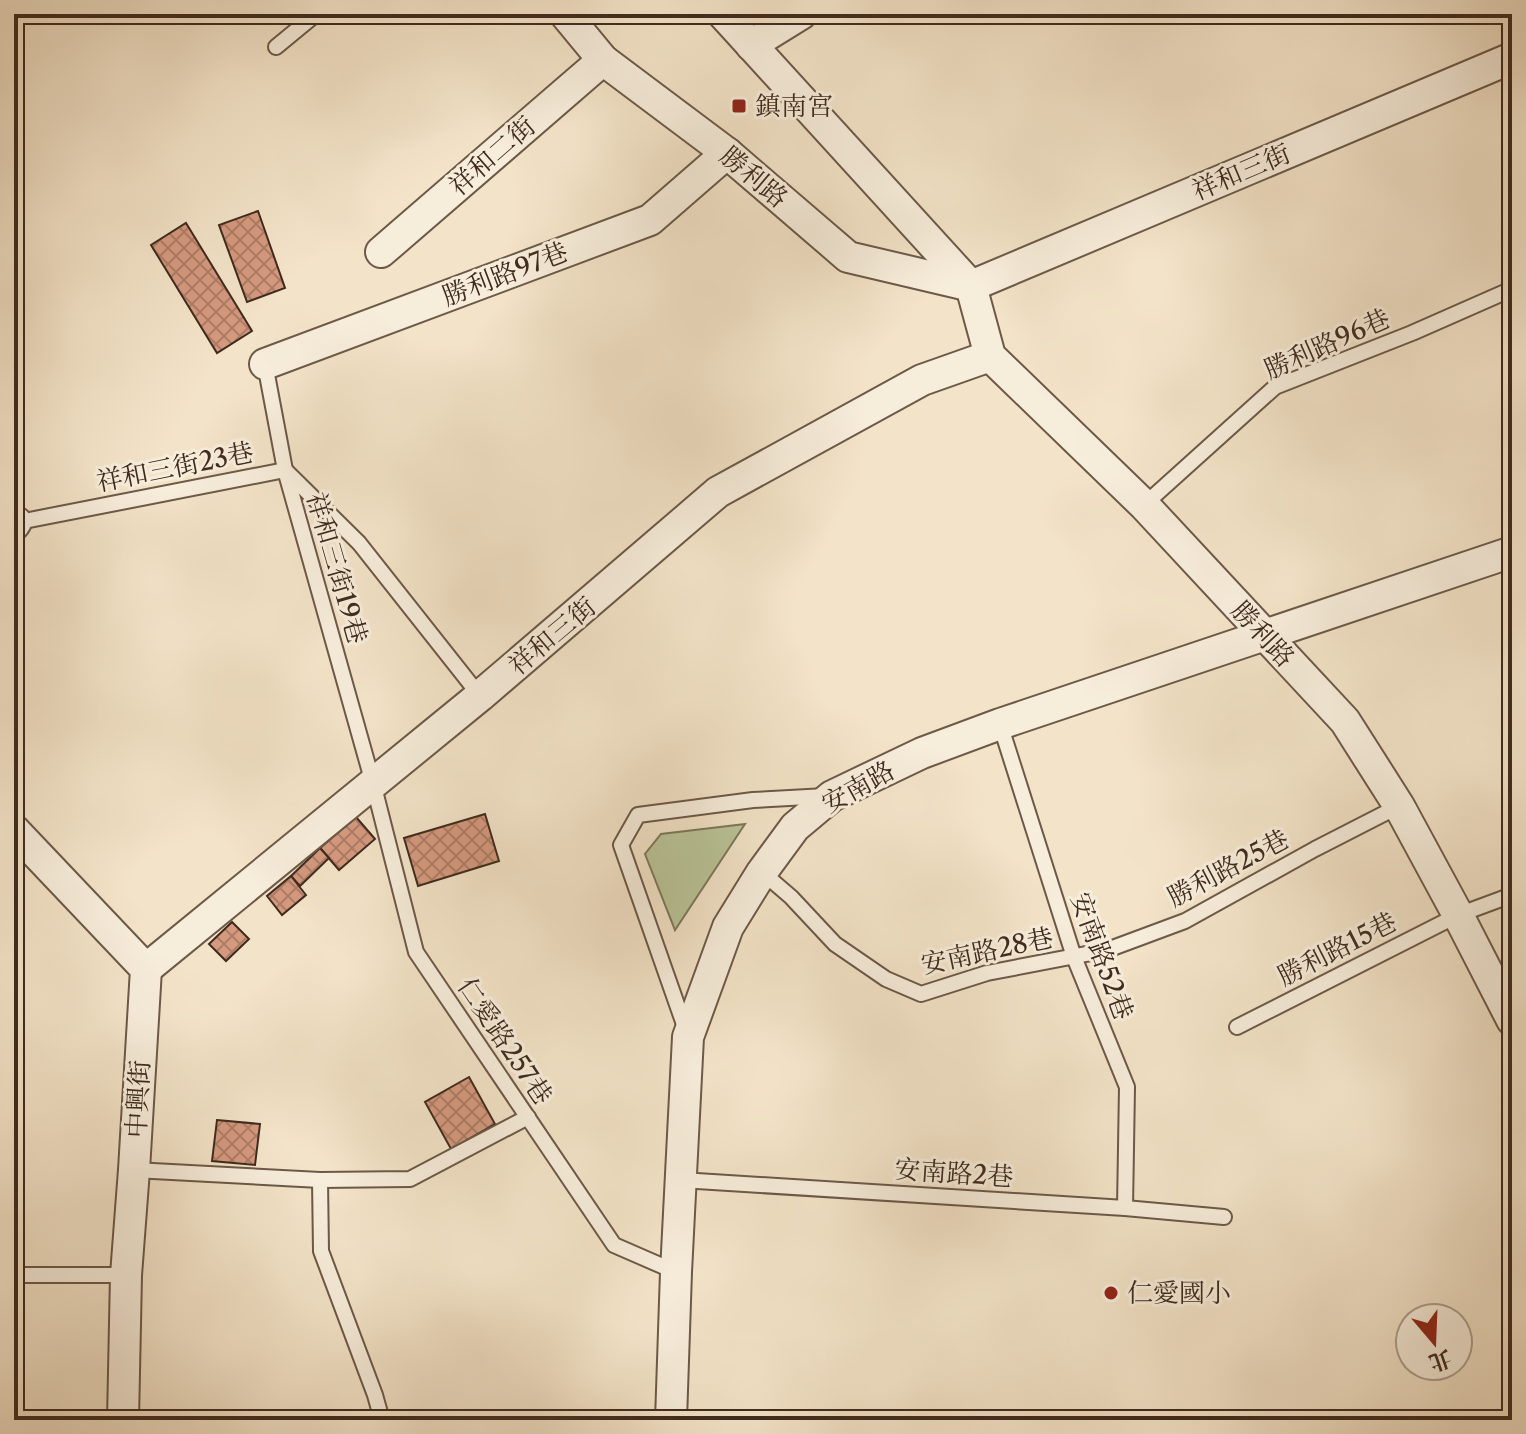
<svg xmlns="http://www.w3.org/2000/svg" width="1526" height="1434" font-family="'Libre Caslon Text','Noto Serif TC',serif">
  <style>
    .grass { fill: #b9c498; stroke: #7c785b; stroke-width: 2 }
    .building { fill: url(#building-cross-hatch); stroke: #3f2b1e; stroke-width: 2 }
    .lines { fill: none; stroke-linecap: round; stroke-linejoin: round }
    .lane-casing { stroke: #6c5948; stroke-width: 18 }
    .street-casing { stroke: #6c5948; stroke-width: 34 }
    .lane { stroke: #f7eddb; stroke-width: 14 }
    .street { stroke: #f7eddb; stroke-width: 30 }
    .poi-dot { fill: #8f2418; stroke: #f7eddb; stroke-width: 3 }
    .labels { text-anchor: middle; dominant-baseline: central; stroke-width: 6; stroke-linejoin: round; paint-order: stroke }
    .poi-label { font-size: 26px; fill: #3f2b1e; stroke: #f7eddb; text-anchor: start }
    .street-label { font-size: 26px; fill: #3f2b1e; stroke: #f7eddb }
  </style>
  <defs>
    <pattern id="building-cross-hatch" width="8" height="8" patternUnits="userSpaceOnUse" patternTransform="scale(2)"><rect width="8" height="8" fill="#d5997e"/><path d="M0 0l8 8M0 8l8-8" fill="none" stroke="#ae7d67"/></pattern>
  </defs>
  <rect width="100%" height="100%" fill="#f3e3c8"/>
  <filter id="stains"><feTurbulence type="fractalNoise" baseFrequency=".0025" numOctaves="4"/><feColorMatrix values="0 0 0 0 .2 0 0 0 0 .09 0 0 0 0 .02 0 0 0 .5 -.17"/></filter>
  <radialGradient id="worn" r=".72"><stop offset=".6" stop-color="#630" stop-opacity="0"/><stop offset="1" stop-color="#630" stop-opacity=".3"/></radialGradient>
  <polygon class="grass" points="745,824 675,930 645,854 661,834"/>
  <g class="building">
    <polygon points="258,211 285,288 247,302 219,225"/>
    <polygon points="186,223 252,331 217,353 151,245"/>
    <polygon points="485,814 499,861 418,886 404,838"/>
    <polygon points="356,817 375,839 339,870 320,848"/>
    <polygon points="320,848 329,858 300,886 291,876"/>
    <polygon points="291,876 306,895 282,915 267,896"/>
    <polygon points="232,922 249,939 226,961 209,944"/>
    <polygon points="469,1077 495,1124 451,1149 425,1102"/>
    <polygon points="217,1120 260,1124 255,1165 212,1161"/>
  </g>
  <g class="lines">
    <defs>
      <g id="lane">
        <polyline points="276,47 316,14"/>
        <polyline points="265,364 285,470 373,783 416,952 614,1245 676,1272"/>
        <polyline points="1144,505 1275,387 1412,333 1512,289"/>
        <polyline points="14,523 285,470 359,543 480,696"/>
        <polyline points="1000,724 1074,957 1127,1087 1125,1208"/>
        <polyline points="762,872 791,897 835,944 886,979 921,994 987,973 1107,950 1185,921 1315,849 1399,806"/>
        <polyline points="1237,1027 1458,915 1512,895"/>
        <polyline points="687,1033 621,845 638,815 753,800 826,796"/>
        <polyline points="134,1170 320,1180 410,1179 528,1117"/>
        <polyline points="320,1180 321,1251 375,1395 382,1420"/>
        <polyline points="681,1180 1125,1208 1224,1217"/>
        <polyline points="14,1275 126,1275"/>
      </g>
      <g id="street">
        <polyline points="565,14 603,60 727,153 848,257 971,286"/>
        <polyline points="723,14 971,286 990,356 1144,505 1345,721 1399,806 1458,915 1512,1020"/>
        <polyline points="751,45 801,14"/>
        <polyline points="381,252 603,60"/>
        <polyline points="971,286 1512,58"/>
        <polyline points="265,364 650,220 727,153"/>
        <polyline points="14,521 16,522 14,525"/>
        <polyline points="14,830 146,969 134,1170 126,1275 123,1420"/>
        <polyline points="146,969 480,696 718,492 922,380 990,356"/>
        <polyline points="671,1420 676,1272 688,1037 728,927 762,872 795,827 832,796 922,753 1000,724 1512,552"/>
      </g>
    </defs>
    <use href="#lane" class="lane-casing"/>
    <use href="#street" class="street-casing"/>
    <use href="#lane" class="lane"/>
    <use href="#street" class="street"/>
  </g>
  <g class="poi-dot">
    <rect x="731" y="98" width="16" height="16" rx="4"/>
    <circle cx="1111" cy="1293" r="8"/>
  </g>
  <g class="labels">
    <g class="poi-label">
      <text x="755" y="106">鎮南宮</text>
      <text x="1127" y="1293">仁愛國小</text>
    </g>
    <g class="street-label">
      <text transform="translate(492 156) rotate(-41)">祥和二街</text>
      <text transform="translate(1241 172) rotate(-23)">祥和三街</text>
      <text transform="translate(754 177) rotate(40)">勝利路</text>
      <text transform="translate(505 274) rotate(-21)">勝利路97巷</text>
      <text transform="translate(1327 344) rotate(-24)">勝利路96巷</text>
      <text transform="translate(175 467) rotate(-11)">祥和三街23巷</text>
      <text transform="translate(337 568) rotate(74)">祥和三街19巷</text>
      <text transform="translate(1263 634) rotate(47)">勝利路</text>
      <text transform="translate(552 636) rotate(-40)">祥和三街</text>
      <text transform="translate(858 787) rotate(-29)">安南路</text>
      <text transform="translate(1228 868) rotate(-28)">勝利路25巷</text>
      <text transform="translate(1337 949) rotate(-27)">勝利路15巷</text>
      <text transform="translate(987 951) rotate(-12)">安南路28巷</text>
      <text transform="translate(1102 956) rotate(70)">安南路52巷</text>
      <text transform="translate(505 1041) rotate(56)">仁愛路257巷</text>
      <text transform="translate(138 1099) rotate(-87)">中興街</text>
      <text transform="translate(954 1173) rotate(4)">安南路2巷</text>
    </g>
  </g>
  <rect width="1526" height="1434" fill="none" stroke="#f3e3c8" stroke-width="48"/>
  <rect x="16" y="16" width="1494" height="1402" fill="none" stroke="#3f2b1e" stroke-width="4"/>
  <rect x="24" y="24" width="1478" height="1386" fill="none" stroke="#3f2b1e" stroke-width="2"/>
  <g transform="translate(1434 1342) rotate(161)"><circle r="38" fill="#f7eddb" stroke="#ad9f8f" stroke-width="2"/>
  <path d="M0-6L14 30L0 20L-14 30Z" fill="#8f2418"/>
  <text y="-12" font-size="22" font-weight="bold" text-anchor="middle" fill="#3f2b1e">北</text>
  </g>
  <rect width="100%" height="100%" filter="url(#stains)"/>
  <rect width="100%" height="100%" fill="url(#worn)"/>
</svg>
